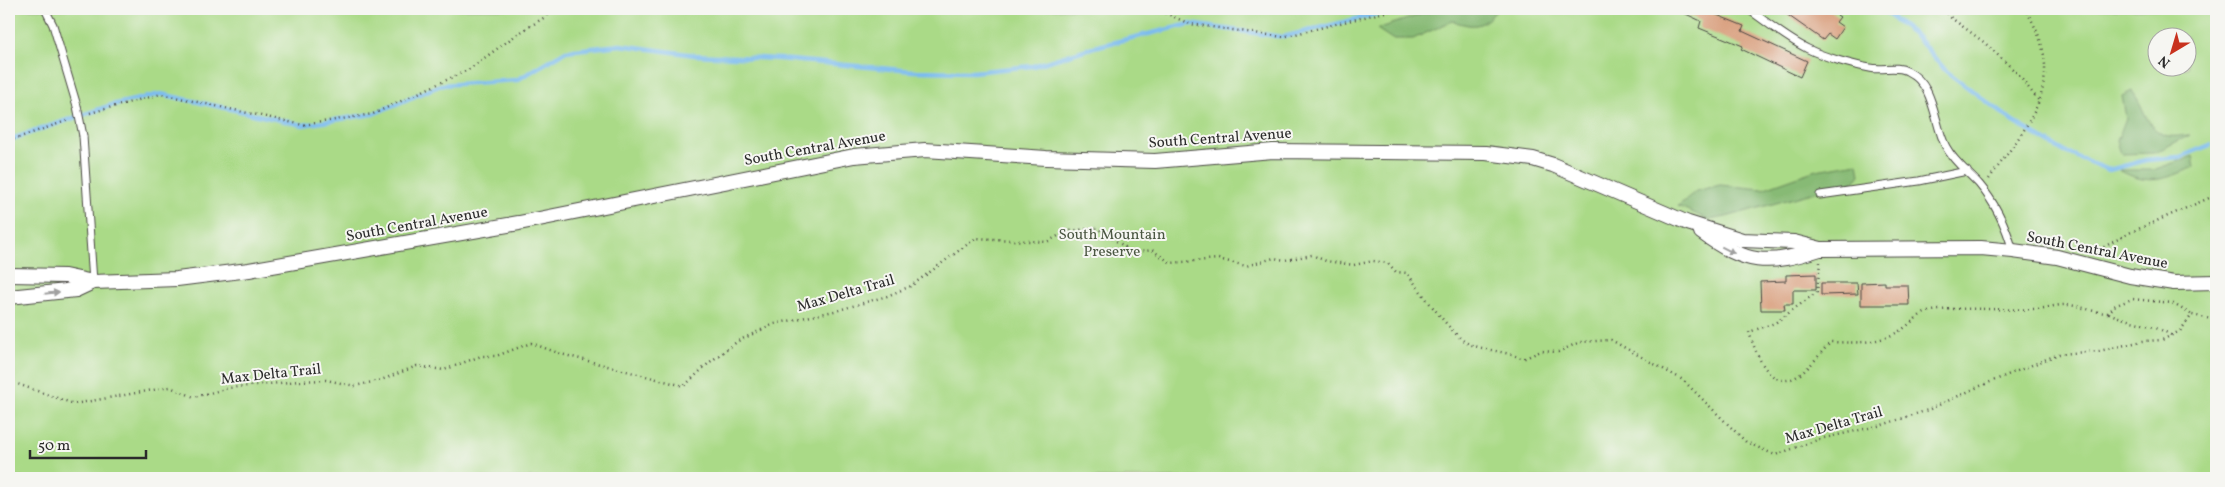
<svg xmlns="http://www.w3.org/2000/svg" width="2225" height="487" font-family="Vollkorn,serif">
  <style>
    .green { fill: #aada87; stroke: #6a8259; fill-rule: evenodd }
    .forest { fill: #87ba74; stroke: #597250 }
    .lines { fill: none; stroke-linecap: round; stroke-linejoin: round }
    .stream { stroke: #7abbef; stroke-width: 4.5 }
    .building { fill: #d69571 }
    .service-casing { stroke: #494743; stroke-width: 9 }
    .minor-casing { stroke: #494743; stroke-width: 16 }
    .path { stroke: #494743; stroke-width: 2.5; stroke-dasharray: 1 4; stroke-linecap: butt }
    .service { stroke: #fff; stroke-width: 7 }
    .minor { stroke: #fff; stroke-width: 14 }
    .service-bridge-casing { stroke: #494743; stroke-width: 9; stroke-linecap: butt }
    .service-bridge { stroke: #fff; stroke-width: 7 }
    .oneway { fill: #a0a0a0 }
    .labels { text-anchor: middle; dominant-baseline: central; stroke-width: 4; stroke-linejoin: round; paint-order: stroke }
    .street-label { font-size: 15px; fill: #2b2b2b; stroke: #f6f6f2 }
    .park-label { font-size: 15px; fill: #4b5742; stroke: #f6f6f2 }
  </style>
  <rect width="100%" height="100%" fill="#f6f6f2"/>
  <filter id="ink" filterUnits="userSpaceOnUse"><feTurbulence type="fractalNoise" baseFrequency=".02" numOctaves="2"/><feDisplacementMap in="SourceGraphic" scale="10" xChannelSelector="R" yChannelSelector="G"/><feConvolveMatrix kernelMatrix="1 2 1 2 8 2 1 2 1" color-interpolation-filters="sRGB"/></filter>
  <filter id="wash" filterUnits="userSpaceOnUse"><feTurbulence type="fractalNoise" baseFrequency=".0096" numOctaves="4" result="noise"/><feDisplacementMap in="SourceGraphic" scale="20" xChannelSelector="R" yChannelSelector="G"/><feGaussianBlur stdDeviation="1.12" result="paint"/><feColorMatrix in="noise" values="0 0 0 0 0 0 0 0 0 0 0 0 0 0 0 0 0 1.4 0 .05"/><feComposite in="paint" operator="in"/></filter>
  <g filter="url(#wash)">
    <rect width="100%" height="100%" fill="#f0e4ca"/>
    <path class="green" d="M9,9H2216V478H9ZM2158,38H2188V68H2158Z"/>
    <g class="forest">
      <path d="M1438,9H1498C1481,28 1476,28 1452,21L1413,39H1392L1377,29Z"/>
      <path d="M2132,91C2144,105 2146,129 2165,135C2172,138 2183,135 2190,135L2154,153L2121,154L2117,141L2126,118L2122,96Z"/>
      <path d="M2193,156L2195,167C2165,179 2149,187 2119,170H2153Z"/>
      <polygon points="1858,163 1860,175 1855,181 1726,217 1709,220 1678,206 1696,191 1720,185 1762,189 1816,170"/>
    </g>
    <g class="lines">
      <g class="stream">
        <polyline points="1881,9 1915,35 1946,71 2014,122 2065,152 2109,170 2146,160 2180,157 2210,145"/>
        <polyline points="9,140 112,105 161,94 303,125 373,114 441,85 517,80 566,51 620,45 695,55 779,59 913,71 973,72 1033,66 1094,47 1190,24 1283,37 1397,9"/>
      </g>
    </g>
    <g id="blocks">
      <g class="building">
        <polygon points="1675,9 1702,9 1744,26 1742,31 1807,61 1800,77 1741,49 1743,46 1699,28 1701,21"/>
        <polygon points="1779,9 1828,9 1840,17 1836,22 1843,27 1835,39 1828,34 1823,40"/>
        <polygon points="1816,274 1816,290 1793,290 1793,304 1784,304 1785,310 1761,310 1760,282 1786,281 1786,275"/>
        <polygon points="1885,282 1885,285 1908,285 1909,305 1861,305 1861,283"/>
        <polygon points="1821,283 1857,283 1858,294 1821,295"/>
      </g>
    </g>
  </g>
  <g filter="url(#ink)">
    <use href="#blocks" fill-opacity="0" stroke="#494743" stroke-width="1"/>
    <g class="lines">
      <defs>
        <g id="service">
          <polyline points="45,9 53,25 77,106"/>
          <path d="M1748,9C1767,22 1787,39 1808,49C1824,57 1853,65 1870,68C1883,71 1896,65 1907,71C1936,85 1933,123 1946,147C1954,162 1968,172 1979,184C1996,204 2006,226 2013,251"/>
          <polyline points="83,136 93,282"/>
          <polyline points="1820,195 1919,181 1967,171"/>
        </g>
        <g id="minor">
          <path d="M1701,232C1746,265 1767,266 1820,249"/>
          <polyline points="9,275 65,276 93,282 177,279 249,270 519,223 854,156 925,150 1046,158 1155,161 1273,151 1486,153 1533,159 1553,165 1688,223 1742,240 1794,242 1821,249 1981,248 2013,251 2057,257 2130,276 2174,283 2216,282"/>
          <polyline points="9,297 76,290 93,282"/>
        </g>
      </defs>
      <use href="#service" class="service-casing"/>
      <use href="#minor" class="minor-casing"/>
      <g class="path">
        <polyline points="1156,9 1190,24 1283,37 1397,9"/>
        <polyline points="1945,9 1950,17 1985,43 2017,73 2039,101"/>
        <polyline points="90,113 161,94 303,125 373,114 468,70 516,35 558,9"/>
        <polyline points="9,141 69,120"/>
        <path d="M1989,179C2031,121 2070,80 2025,9"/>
        <polyline points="2095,252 2129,233 2216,195"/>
        <path d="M1820,262L1817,292L1775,323L1749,332C1756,354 1771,397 1802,373C1811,366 1822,351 1831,342C1858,343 1881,344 1904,328C1914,321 1919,313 1932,311C1967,306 2000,311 2035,309C2046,309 2056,304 2068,305C2082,306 2094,313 2109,313"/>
        <path d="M2171,335C2151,323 2129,323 2109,313L2114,306L2132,299L2172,303L2192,315"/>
        <path d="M9,381L74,404L170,387L194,397L229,388L299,381L326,380L355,386L381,380L417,366L444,370L481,356H496L531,343L561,354L684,386L710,362L738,341L774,324L839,310L887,296L911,286L976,238L1047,242L1067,231L1097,228L1134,253L1152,250L1171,263L1218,259L1246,266L1274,258L1285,260L1312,255L1326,261L1354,265L1373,261L1388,263L1396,272L1407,273C1418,288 1453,336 1467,343C1484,351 1504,350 1523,359L1541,351L1558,352L1580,342L1611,340L1683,380L1746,442L1775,455L1820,439L1882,425L1928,410L1978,387L2059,354L2099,351L2143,341L2162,340L2180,331L2192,315L2216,320"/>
      </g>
      <use href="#service" class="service"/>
      <use href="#minor" class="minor"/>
      <defs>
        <polyline id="service-bridge" points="77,106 83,136"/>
      </defs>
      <use href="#service-bridge" class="service-bridge-casing"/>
      <use href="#service-bridge" class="service-bridge"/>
    </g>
    <defs><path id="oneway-solid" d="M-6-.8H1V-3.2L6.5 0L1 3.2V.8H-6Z" transform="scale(1.25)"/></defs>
    <g class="oneway">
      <use href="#oneway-solid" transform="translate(1728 250) rotate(27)"/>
      <use href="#oneway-solid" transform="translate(52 293) rotate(-6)"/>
    </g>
  </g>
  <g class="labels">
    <g class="street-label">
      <text transform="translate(1220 139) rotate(-4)">South Central Avenue</text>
      <text transform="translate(815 149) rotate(-10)">South Central Avenue</text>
      <text transform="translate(417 225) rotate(-10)">South Central Avenue</text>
      <text transform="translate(2097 251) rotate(11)">South Central Avenue</text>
      <text transform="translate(846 294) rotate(-16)">Max Delta Trail</text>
      <text transform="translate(271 375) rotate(-6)">Max Delta Trail</text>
      <text transform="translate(1834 426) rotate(-16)">Max Delta Trail</text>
    </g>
    <g class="park-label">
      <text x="1112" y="235">South Mountain<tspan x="1112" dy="17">Preserve</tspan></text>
    </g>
  </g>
  <rect width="2225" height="487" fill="none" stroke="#f6f6f2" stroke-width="30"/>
  <g transform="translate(2172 52) rotate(218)"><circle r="24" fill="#f6f6f2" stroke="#a5a5a2"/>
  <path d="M0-4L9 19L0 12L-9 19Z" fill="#c8321e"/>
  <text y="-8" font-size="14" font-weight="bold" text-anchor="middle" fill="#2b2b2b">N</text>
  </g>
  <path d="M30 450v8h116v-8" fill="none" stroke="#2b2b2b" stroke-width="2.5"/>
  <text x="38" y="450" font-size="15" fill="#2b2b2b" stroke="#f6f6f2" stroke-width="4" paint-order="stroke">50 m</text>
</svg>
